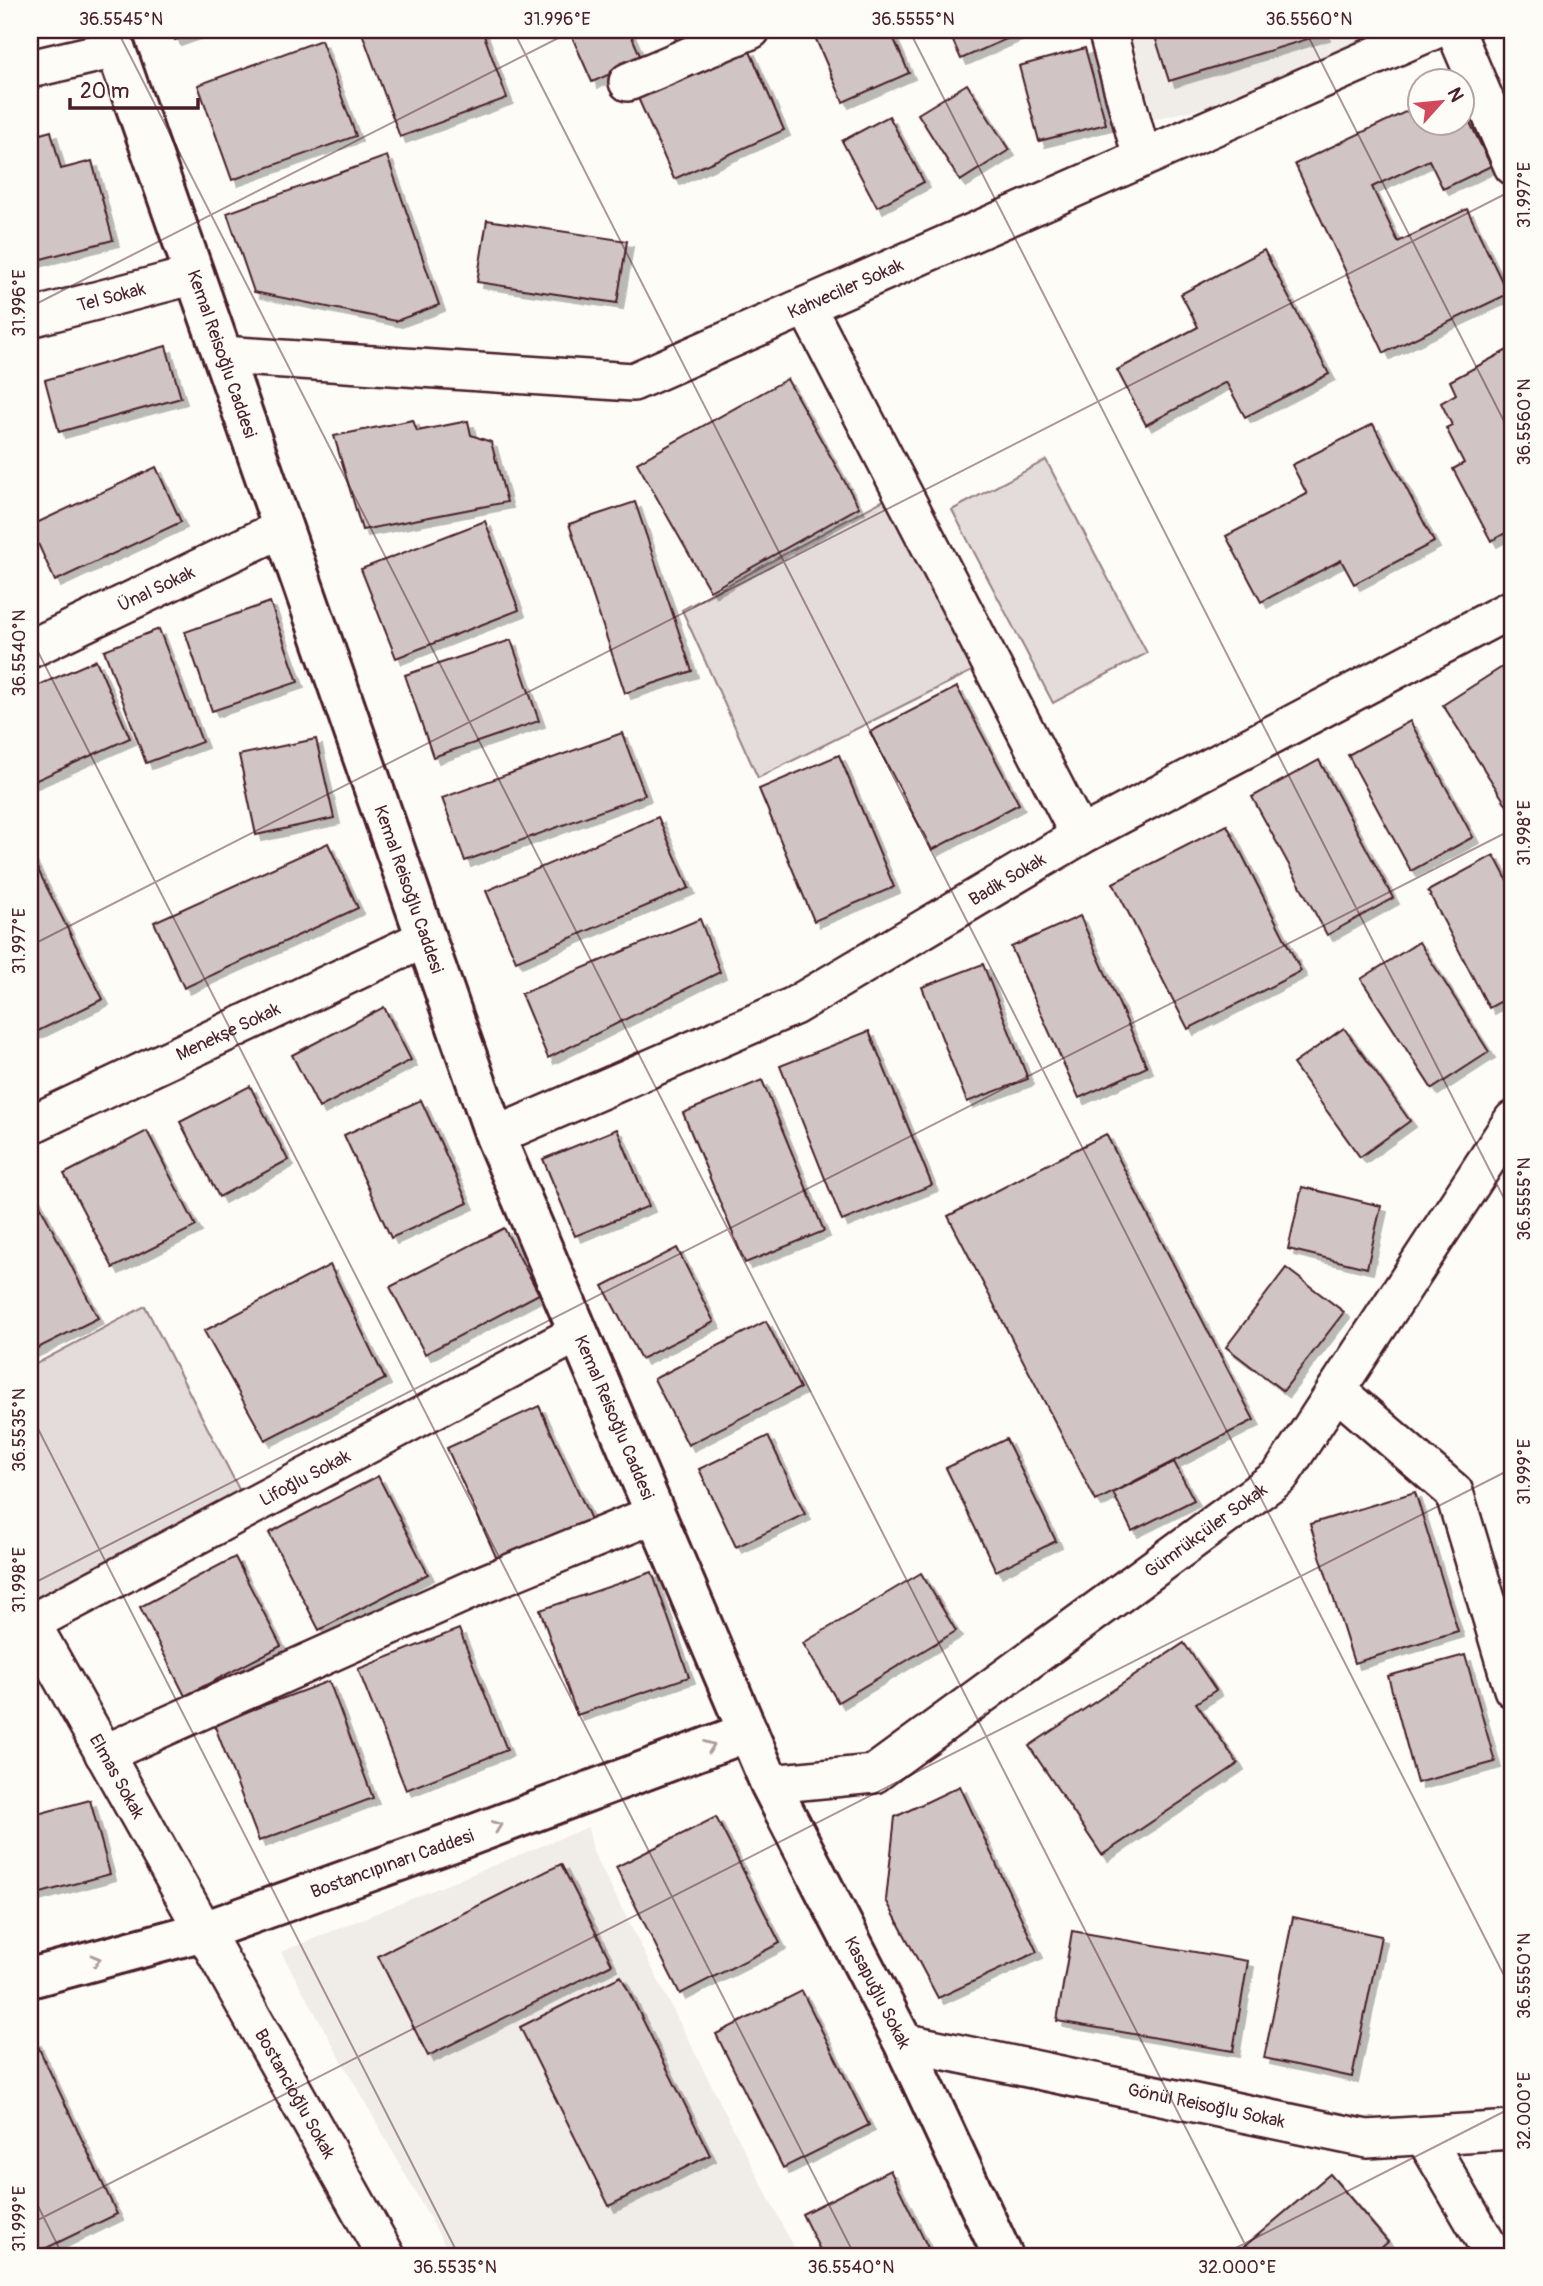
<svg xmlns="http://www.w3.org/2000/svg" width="1543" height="2286" font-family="Pangolin,sans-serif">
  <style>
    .built { fill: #f0ece8 }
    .green { fill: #e3dcda; stroke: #967e82; stroke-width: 2 }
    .building { fill: #d0c5c4; stroke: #4a1f2b; stroke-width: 2; filter: url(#shadow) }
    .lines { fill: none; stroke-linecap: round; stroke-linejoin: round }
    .minor-casing { stroke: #4a1f2b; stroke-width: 42 }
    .tertiary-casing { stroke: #4a1f2b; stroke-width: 44 }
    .minor { stroke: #fdfcf7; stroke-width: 37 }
    .tertiary { stroke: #fdfcf7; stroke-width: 38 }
    .oneway { stroke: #ac999b }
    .ticks { fill: none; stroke: #4a1f2b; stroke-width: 2; stroke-opacity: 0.45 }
    .labels { text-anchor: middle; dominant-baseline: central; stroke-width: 6; stroke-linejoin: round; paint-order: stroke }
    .street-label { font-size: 18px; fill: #4a1f2b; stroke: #fdfcf7 }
    .neatline { fill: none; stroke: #4a1f2b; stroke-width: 2.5 }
    .ticks-label { font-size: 18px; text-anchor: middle; fill: #4a1f2b }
  </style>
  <defs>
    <filter id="shadow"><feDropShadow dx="6" dy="6" stdDeviation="0" flood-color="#0004"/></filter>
  </defs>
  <rect width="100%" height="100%" fill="#fdfcf7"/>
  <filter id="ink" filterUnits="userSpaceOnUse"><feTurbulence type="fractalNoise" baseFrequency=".0143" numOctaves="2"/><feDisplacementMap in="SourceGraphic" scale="14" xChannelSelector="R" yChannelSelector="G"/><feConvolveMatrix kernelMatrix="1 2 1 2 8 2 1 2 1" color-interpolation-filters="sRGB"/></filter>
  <g filter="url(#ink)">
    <g class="built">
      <polygon points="1129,30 1381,30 1237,100 1154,119"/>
      <polygon points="588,1827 593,1852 798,2256 451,2256 281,1952"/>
    </g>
    <g class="green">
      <polygon points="1046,460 1147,653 1053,703 952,510"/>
      <polygon points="891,496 978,668 758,778 682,610"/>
      <polygon points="145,1306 244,1499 36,1609 30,1597 30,1367"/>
    </g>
    <g class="building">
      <polygon points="171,30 203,30 175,40"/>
      <polygon points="361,30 482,30 507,98 400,137"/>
      <polygon points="569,30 629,30 642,60 592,82"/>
      <polygon points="672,30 713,30 678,45"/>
      <polygon points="832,30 890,30 909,73 843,102 815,37"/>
      <polygon points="948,30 1027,30 961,59"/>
      <polygon points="1153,30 1322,30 1324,34 1169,81"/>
      <polygon points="321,40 356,136 232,180 198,85"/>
      <polygon points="1085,48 1106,124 1039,141 1019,66"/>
      <polygon points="749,49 784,130 674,179 638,98"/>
      <polygon points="967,84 1009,150 960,181 918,114"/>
      <polygon points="1420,105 1420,122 1462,122 1462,106 1491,166 1443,189 1429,160 1372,187 1398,242 1467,209 1508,294 1384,353 1295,164"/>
      <polygon points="889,116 924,182 877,207 842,141"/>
      <polygon points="51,131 61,169 92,161 113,240 30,262 30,137"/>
      <polygon points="387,156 439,305 396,321 254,292 227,213"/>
      <polygon points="487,220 627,241 617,303 477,282"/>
      <polygon points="1264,250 1329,374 1245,417 1226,382 1146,425 1117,370 1198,327 1181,294"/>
      <polygon points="166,346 181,398 59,432 45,380"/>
      <polygon points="1513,347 1513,529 1491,541 1453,469 1464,463 1446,428 1452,425 1441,403 1456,394 1450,381"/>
      <polygon points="787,379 859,507 710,591 637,463"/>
      <polygon points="413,420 417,431 468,421 471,435 491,442 507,502 362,530 334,436"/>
      <polygon points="1373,424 1434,542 1354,584 1341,560 1261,602 1226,536 1307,494 1292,465"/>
      <polygon points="156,467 181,522 55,581 30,526"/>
      <polygon points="635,502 692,671 625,693 569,524"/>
      <polygon points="485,521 519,610 396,658 361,569"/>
      <polygon points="270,602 298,682 212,711 185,632"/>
      <polygon points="159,629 202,742 146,763 104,650"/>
      <polygon points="511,640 539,721 433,757 405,675"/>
      <polygon points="96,660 130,738 30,783 30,689"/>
      <polygon points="1513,660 1513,810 1511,812 1443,705"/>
      <polygon points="957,687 1019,804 932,850 870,732"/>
      <polygon points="1410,721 1473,837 1411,871 1348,755"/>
      <polygon points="622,733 645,795 465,861 442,798"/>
      <polygon points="316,739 334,818 256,835 239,755"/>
      <polygon points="839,755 894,887 814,921 759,789"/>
      <polygon points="1319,760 1393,898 1327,935 1252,797"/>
      <polygon points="658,817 689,888 516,961 486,891"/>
      <polygon points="1227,825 1301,971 1188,1029 1113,883"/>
      <polygon points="328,843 358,908 184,988 154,922"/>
      <polygon points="1494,855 1513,891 1513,995 1489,1008 1428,891"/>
      <polygon points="32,858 103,999 30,1035 30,860"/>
      <polygon points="1080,916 1147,1067 1079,1098 1011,947"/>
      <polygon points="700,919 720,972 548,1058 521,994"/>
      <polygon points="1419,942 1489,1052 1432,1089 1361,979"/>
      <polygon points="983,964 1028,1079 967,1102 922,987"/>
      <polygon points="384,1007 411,1060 319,1108 292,1055"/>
      <polygon points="1344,1028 1410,1121 1360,1157 1293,1064"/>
      <polygon points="869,1031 932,1185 842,1221 780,1066"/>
      <polygon points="762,1080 824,1231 745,1263 683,1113"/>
      <polygon points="250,1086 288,1160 219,1197 180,1122"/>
      <polygon points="421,1100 468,1203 391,1238 344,1135"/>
      <polygon points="617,1129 649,1206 575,1236 543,1159"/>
      <polygon points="147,1131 196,1226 113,1268 64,1174"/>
      <polygon points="1106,1134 1254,1420 1096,1501 948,1216"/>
      <polygon points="30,1186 98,1318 30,1352"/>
      <polygon points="1302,1187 1381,1206 1367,1268 1288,1249"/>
      <polygon points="504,1228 539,1294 425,1354 390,1287"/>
      <polygon points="677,1248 714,1322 641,1359 603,1286"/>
      <polygon points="330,1265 385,1379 265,1440 204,1331"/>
      <polygon points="1286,1268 1344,1312 1283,1391 1226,1347"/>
      <polygon points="766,1321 800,1388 688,1445 654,1379"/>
      <polygon points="539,1406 594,1526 501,1568 447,1448"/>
      <polygon points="768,1436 805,1514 736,1547 699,1469"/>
      <polygon points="1006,1439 1056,1541 996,1571 946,1468"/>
      <polygon points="1174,1462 1194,1500 1132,1531 1113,1493"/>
      <polygon points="378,1476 428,1574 319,1630 269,1533"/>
      <polygon points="1415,1492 1458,1631 1354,1663 1310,1524"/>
      <polygon points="235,1557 281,1646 185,1696 140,1607"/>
      <polygon points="652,1572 689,1677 577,1715 540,1610"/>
      <polygon points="921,1573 956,1631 838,1702 803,1643"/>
      <polygon points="459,1629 507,1750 406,1790 358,1669"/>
      <polygon points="1184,1643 1216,1690 1196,1703 1238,1764 1102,1855 1029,1746"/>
      <polygon points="1465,1655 1495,1762 1417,1783 1388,1676"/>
      <polygon points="329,1681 373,1798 259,1841 214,1724"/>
      <polygon points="960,1786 1037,1952 938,1998 886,1900 895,1817"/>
      <polygon points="90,1800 110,1874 30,1896 30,1816"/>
      <polygon points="716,1817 780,1943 680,1994 616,1867"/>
      <polygon points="561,1864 612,1964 428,2056 378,1956"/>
      <polygon points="1293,1917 1381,1936 1352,2077 1264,2058"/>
      <polygon points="1072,1931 1248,1961 1233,2051 1057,2021"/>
      <polygon points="621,1976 710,2155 609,2206 520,2027"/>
      <polygon points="802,1991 869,2125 783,2168 716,2034"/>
      <polygon points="35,2040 117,2214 30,2256 30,2043"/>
      <polygon points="890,2170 932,2256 823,2256 802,2214"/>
      <polygon points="1330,2174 1388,2242 1372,2256 1233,2256"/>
    </g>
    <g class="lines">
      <defs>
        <g id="minor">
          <polyline points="1107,30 1142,158"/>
          <polyline points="1455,30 1513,166"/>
          <polyline points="30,69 116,49"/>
          <polyline points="628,82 751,30"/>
          <polyline points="806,306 1080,836"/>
          <path id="s1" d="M30,318L195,275"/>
          <path id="s2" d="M222,355L633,382L1434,30"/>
          <path id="s3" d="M30,649L283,528"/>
          <path id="s4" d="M30,1125L426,938"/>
          <path id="s5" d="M495,1136L794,1006L1080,836L1513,608"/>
          <polyline points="1336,1390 1454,1492 1513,1689"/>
          <path id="s6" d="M30,1621L386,2256"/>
          <path id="s7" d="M31,1623L578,1333"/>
          <polyline points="104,1754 479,1586 655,1514"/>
          <path id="s8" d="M770,1784L874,1774L1280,1476L1513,1120"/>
          <path id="s9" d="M903,2042L1367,2139L1513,2130"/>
          <polyline points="1424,2136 1494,2256"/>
        </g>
        <g id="tertiary">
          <path id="s10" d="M109,30L495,1136L770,1784L903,2042L1003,2256"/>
          <path id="s11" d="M30,1978L204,1931L461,1839L748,1732"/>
        </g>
      </defs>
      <use href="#minor" class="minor-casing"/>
      <use href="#tertiary" class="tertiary-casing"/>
      <use href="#minor" class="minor"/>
      <use href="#tertiary" class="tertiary"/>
    </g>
    <defs><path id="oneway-chevron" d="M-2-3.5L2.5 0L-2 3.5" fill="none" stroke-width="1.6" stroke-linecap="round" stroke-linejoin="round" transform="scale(1.75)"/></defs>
    <g class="oneway">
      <use href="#oneway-chevron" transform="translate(710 1746) rotate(-21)"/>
      <use href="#oneway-chevron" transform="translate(497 1826) rotate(-21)"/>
      <use href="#oneway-chevron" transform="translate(96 1960) rotate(-15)"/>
    </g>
  </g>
  <path class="ticks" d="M117,30L1251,2256M513,30L1513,1993M909,30L1513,1216M1305,30L1513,439M30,307L574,30M30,636L855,2256M30,946L1513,190M30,1413L459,2256M30,1585L1513,829M30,2190L63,2256M30,2224L1513,1468M1220,2256L1513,2107"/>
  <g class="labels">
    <g class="street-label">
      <text stroke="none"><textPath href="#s2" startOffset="644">Kahveciler Sokak</textPath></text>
      <text stroke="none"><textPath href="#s1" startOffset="84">Tel Sokak</textPath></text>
      <text stroke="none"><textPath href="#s10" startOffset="343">Kemal Reisoğlu Caddesi</textPath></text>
      <text stroke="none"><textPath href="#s3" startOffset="140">Ünal Sokak</textPath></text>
      <text stroke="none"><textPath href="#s5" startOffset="574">Badik Sokak</textPath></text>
      <text stroke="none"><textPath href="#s10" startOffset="910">Kemal Reisoğlu Caddesi</textPath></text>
      <text stroke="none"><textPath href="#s4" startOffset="219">Menekşe Sokak</textPath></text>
      <text stroke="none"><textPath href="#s10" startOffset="1477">Kemal Reisoğlu Caddesi</textPath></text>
      <text stroke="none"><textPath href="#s7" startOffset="310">Lifoğlu Sokak</textPath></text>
      <text stroke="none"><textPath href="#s8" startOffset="516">Gümrükçüler Sokak</textPath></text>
      <text stroke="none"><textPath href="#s6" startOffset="178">Elmas Sokak</textPath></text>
      <text stroke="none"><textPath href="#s11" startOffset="380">Bostancıpınarı Caddesi</textPath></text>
      <text stroke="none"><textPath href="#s10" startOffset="2110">Kasapuğlu Sokak</textPath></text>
      <text stroke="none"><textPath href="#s6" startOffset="542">Bostancioğlu Sokak</textPath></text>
      <text stroke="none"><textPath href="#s9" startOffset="310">Gönül Reisoğlu Sokak</textPath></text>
    </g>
  </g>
  <rect width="1543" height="2286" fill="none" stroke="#fdfcf7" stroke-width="77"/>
  <g transform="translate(1441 102) rotate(63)"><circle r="33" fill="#fdfcf7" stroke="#b5a4a5" stroke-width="2"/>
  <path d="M0-5L12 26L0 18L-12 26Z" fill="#d1495b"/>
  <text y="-10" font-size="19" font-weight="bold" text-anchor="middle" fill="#4a1f2b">N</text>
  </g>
  <path d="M70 98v10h128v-10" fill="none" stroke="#4a1f2b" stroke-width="3.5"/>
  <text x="80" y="98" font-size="21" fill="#4a1f2b" stroke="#fdfcf7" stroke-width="5" paint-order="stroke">20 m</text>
  <rect x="38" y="38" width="1466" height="2210" class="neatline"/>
  <g class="ticks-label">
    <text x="121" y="25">36.5545°N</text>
    <text x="557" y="25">31.996°E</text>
    <text x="913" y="25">36.5555°N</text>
    <text x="1309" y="25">36.5560°N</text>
    <text transform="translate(1524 195) rotate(-90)" y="6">31.997°E</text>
    <text transform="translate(19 303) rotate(-90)" y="6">31.996°E</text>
    <text transform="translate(1524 422) rotate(-90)" y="6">36.5560°N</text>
    <text transform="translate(19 653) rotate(-90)" y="6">36.5540°N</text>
    <text transform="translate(1524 833) rotate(-90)" y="6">31.998°E</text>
    <text transform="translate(19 941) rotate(-90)" y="6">31.997°E</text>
    <text transform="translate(1524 1199) rotate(-90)" y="6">36.5555°N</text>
    <text transform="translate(19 1430) rotate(-90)" y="6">36.5535°N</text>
    <text transform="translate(1524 1472) rotate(-90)" y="6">31.999°E</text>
    <text transform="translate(19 1580) rotate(-90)" y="6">31.998°E</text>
    <text transform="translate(1524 1976) rotate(-90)" y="6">36.5550°N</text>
    <text transform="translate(1524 2111) rotate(-90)" y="6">32.000°E</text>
    <text transform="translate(19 2219) rotate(-90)" y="6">31.999°E</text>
    <text x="455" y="2273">36.5535°N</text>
    <text x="851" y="2273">36.5540°N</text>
    <text x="1237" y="2273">32.000°E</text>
  </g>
</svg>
